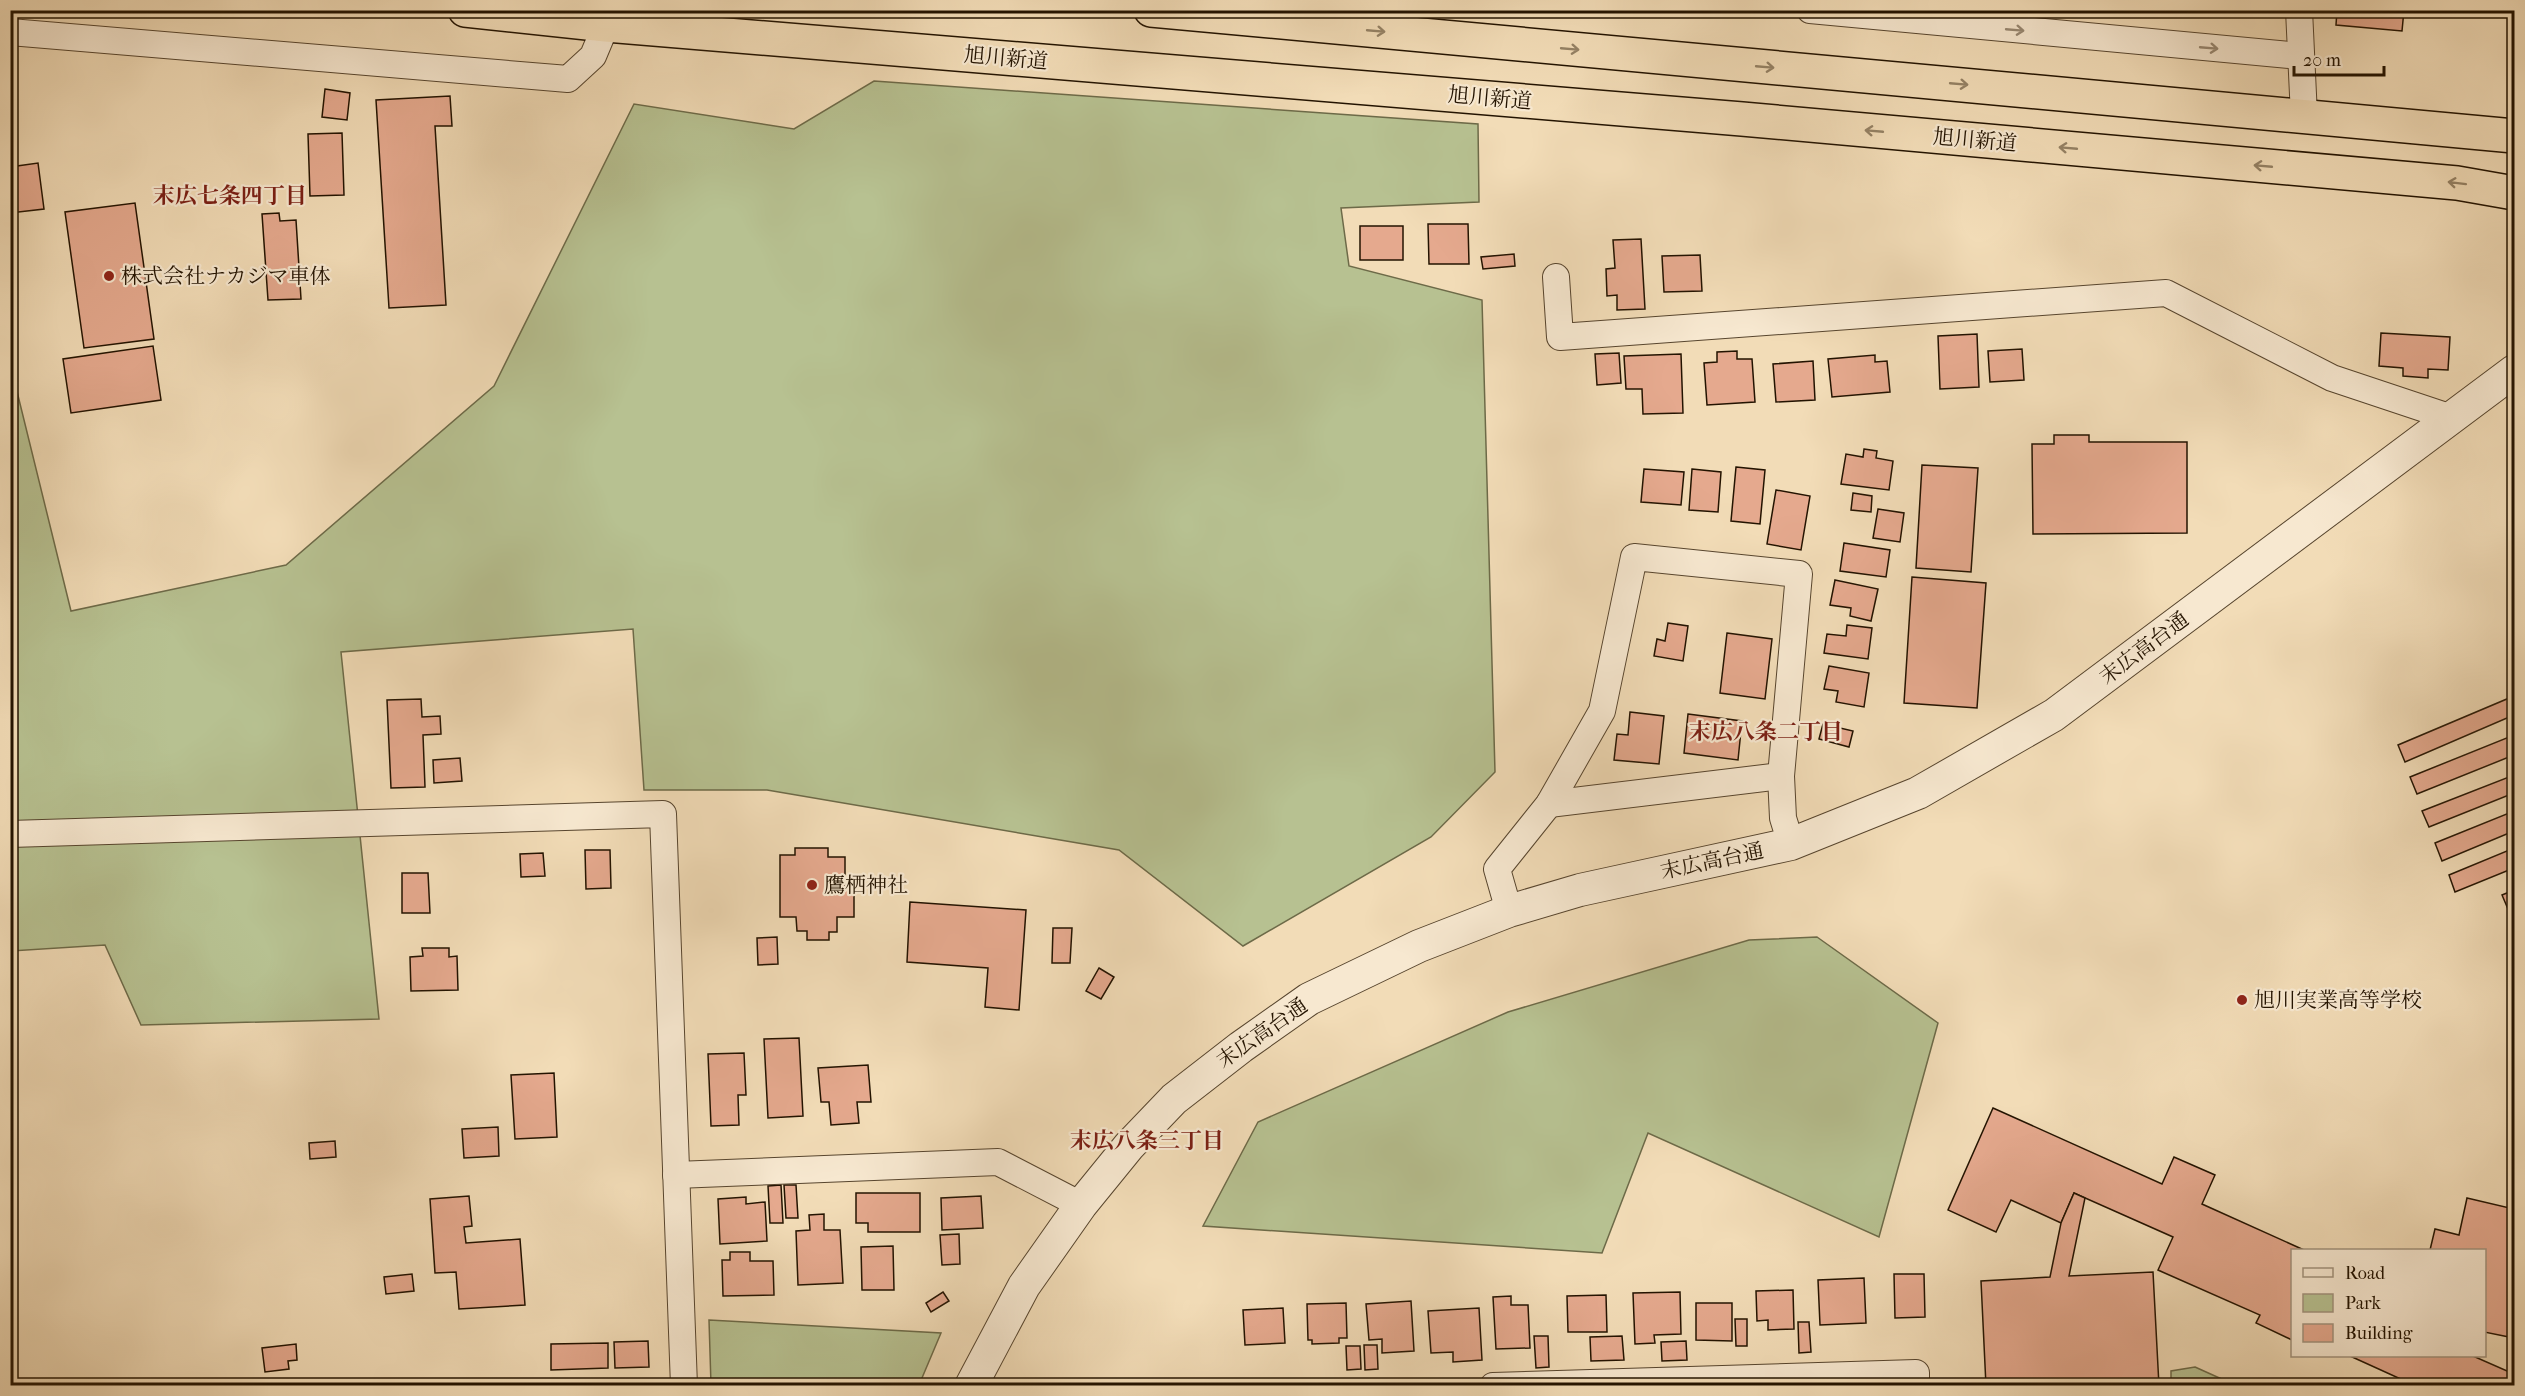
<svg xmlns="http://www.w3.org/2000/svg" width="2525" height="1396" font-family="'IM FELL French Canon','Noto Serif JP',serif">
  <style>
    .green { fill: #b7c191; stroke: #6d6a48; stroke-width: 1.5 }
    .building { fill: #e5a98e; stroke: #231300; stroke-width: 1.5 }
    .lines { fill: none; stroke-linecap: round; stroke-linejoin: round }
    .minor-casing { stroke: #57452e; stroke-width: 28 }
    .tertiary-casing { stroke: #57452e; stroke-width: 34 }
    .trunk-casing { stroke: #231300; stroke-width: 36 }
    .minor { stroke: #f7e8d0; stroke-width: 26 }
    .tertiary { stroke: #f7e8d0; stroke-width: 32 }
    .trunk { stroke: #f2dcb7; stroke-width: 33 }
    .oneway { stroke: #988872 }
    .oneway2 { stroke: #958265 }
    .poi-dot { fill: #8f2418; stroke: #f7e8d0; stroke-width: 2 }
    .labels { text-anchor: middle; dominant-baseline: central; stroke-width: 4.5; stroke-linejoin: round; paint-order: stroke }
    .street-label { font-size: 21px; fill: #231300; stroke: #f7e8d0 }
    .poi-label { font-size: 21px; fill: #231300; stroke: #f7e8d0; text-anchor: start }
    .neighbourhood-label { font-size: 22px; font-weight: bold; fill: #7a1f14; stroke: #f7e8d0 }
  </style>
  <rect width="100%" height="100%" fill="#f2dcb7"/>
  <filter id="stains"><feTurbulence type="fractalNoise" baseFrequency=".00333" numOctaves="4"/><feColorMatrix values="0 0 0 0 .2 0 0 0 0 .09 0 0 0 0 .02 0 0 0 .5 -.17"/></filter>
  <radialGradient id="worn" r=".72"><stop offset=".6" stop-color="#630" stop-opacity="0"/><stop offset="1" stop-color="#630" stop-opacity=".3"/></radialGradient>
  <g class="green">
    <polygon points="874,81 1478,124 1479,202 1341,208 1349,266 1482,300 1495,772 1431,837 1243,946 1119,850 767,790 644,790 633,629 341,652 379,1019 141,1025 105,945 11,951 10,363 71,611 286,565 494,386 634,104 794,129"/>
    <polygon points="1817,937 1938,1023 1879,1237 1648,1133 1602,1253 1203,1226 1258,1122 1508,1012 1749,940"/>
    <polygon points="709,1320 941,1333 919,1385 711,1385"/>
    <polygon points="2195,1367 2235,1385 2171,1385 2171,1371"/>
  </g>
  <g class="building">
    <polygon points="2337,10 2404,10 2402,31 2336,25"/>
    <polygon points="2495,10 2514,10 2514,15 2495,16"/>
    <polygon points="325,89 350,93 347,120 322,117"/>
    <polygon points="450,96 452,126 435,126 446,305 389,308 376,100"/>
    <polygon points="342,133 344,195 310,196 308,134"/>
    <polygon points="38,163 44,209 10,213 10,167"/>
    <polygon points="135,203 154,339 84,348 65,212"/>
    <polygon points="279,213 280,221 296,220 301,299 268,300 262,214"/>
    <polygon points="1428,224 1468,224 1469,264 1429,264"/>
    <rect x="1360" y="226" width="43" height="34"/>
    <polygon points="1641,239 1645,309 1617,310 1617,295 1607,296 1606,269 1615,268 1613,240"/>
    <polygon points="1514,254 1515,266 1483,269 1481,257"/>
    <polygon points="1700,255 1702,291 1664,292 1662,256"/>
    <polygon points="2381,333 2450,337 2448,370 2428,369 2428,378 2403,376 2403,368 2379,366"/>
    <polygon points="1977,334 1979,387 1940,389 1938,336"/>
    <polygon points="153,346 161,400 71,413 63,359"/>
    <polygon points="2022,349 2024,380 1990,382 1988,351"/>
    <polygon points="1737,351 1737,359 1752,359 1755,402 1707,405 1704,363 1717,362 1717,352"/>
    <polygon points="1619,353 1621,383 1597,385 1595,354"/>
    <polygon points="1681,354 1683,413 1643,414 1642,389 1626,389 1624,356"/>
    <polygon points="1875,355 1875,362 1887,361 1890,392 1832,397 1828,359"/>
    <polygon points="1813,361 1815,400 1776,402 1773,364"/>
    <polygon points="2054,435 2089,435 2089,442 2187,442 2187,533 2033,534 2032,444 2054,444"/>
    <polygon points="1864,449 1877,451 1876,458 1893,461 1889,490 1841,484 1846,454 1863,457"/>
    <polygon points="1922,465 1978,468 1971,572 1916,568"/>
    <polygon points="1736,467 1765,470 1760,524 1731,521"/>
    <polygon points="1644,469 1684,472 1681,505 1641,502"/>
    <polygon points="1692,469 1721,472 1718,512 1689,510"/>
    <polygon points="1776,490 1810,496 1801,550 1767,544"/>
    <polygon points="1853,493 1872,496 1871,512 1851,510"/>
    <polygon points="1878,509 1904,513 1900,542 1873,538"/>
    <polygon points="1844,543 1890,550 1886,577 1840,571"/>
    <polygon points="1912,577 1986,583 1977,708 1904,703"/>
    <polygon points="1835,580 1878,589 1871,621 1850,616 1851,608 1830,605"/>
    <polygon points="1668,623 1688,626 1683,661 1654,656 1657,639 1665,641"/>
    <polygon points="1847,625 1872,628 1868,659 1824,653 1827,634 1846,636"/>
    <polygon points="1727,633 1772,639 1765,699 1720,693"/>
    <polygon points="1829,666 1869,673 1864,707 1836,702 1838,691 1824,689"/>
    <polygon points="2514,696 2514,715 2405,762 2398,745"/>
    <polygon points="421,699 422,717 440,716 441,734 423,735 425,787 391,788 387,700"/>
    <polygon points="1630,712 1664,716 1659,764 1614,760 1617,734 1628,735"/>
    <polygon points="1688,714 1742,721 1738,760 1684,753"/>
    <polygon points="1823,724 1853,731 1849,747 1819,739"/>
    <polygon points="2514,735 2514,755 2417,794 2410,777"/>
    <polygon points="460,758 462,781 434,783 433,760"/>
    <polygon points="2514,775 2514,793 2429,827 2422,811"/>
    <polygon points="2514,811 2514,831 2442,861 2435,843"/>
    <polygon points="795,848 828,848 828,857 845,857 845,886 854,886 854,917 837,917 837,932 829,932 829,940 807,940 807,931 797,931 796,917 780,917 780,855 795,855"/>
    <polygon points="2514,848 2514,868 2455,892 2449,875"/>
    <polygon points="585,850 610,850 611,888 586,889"/>
    <polygon points="543,853 545,876 521,877 520,854"/>
    <polygon points="402,873 428,873 430,913 402,913"/>
    <polygon points="2514,890 2514,907 2508,909 2502,895"/>
    <polygon points="910,902 1026,910 1019,1010 985,1007 988,968 907,962"/>
    <polygon points="1053,928 1072,928 1070,963 1052,963"/>
    <polygon points="777,937 778,964 758,965 757,938"/>
    <polygon points="422,948 449,948 449,957 457,956 458,990 411,991 410,957 423,956"/>
    <polygon points="1099,968 1114,977 1101,999 1086,991"/>
    <polygon points="799,1038 803,1116 768,1118 764,1039"/>
    <polygon points="744,1053 746,1095 738,1095 739,1125 711,1126 708,1054"/>
    <polygon points="868,1065 871,1102 857,1102 859,1123 831,1125 829,1102 821,1102 818,1068"/>
    <polygon points="554,1073 557,1137 515,1139 511,1075"/>
    <polygon points="1993,1108 2162,1184 2174,1157 2215,1175 2202,1204 2304,1250 2292,1250 2292,1340 2256,1323 2260,1315 2158,1270 2173,1237 2074,1193 2061,1223 2011,1200 1996,1232 1948,1210"/>
    <polygon points="498,1127 499,1156 464,1158 462,1129"/>
    <polygon points="335,1141 336,1157 310,1159 309,1143"/>
    <polygon points="781,1185 783,1223 770,1223 768,1186"/>
    <polygon points="784,1185 796,1185 798,1218 786,1218"/>
    <polygon points="856,1193 920,1193 920,1232 868,1232 868,1223 856,1223"/>
    <polygon points="2074,1193 2085,1198 2069,1276 2153,1272 2159,1386 1986,1386 1981,1281 2050,1277 2061,1223"/>
    <polygon points="469,1196 472,1226 464,1227 466,1243 520,1239 525,1305 459,1309 456,1272 435,1273 430,1199"/>
    <polygon points="981,1196 983,1228 942,1230 941,1198"/>
    <polygon points="746,1197 746,1204 765,1202 767,1241 720,1244 718,1199"/>
    <polygon points="2467,1198 2514,1209 2514,1338 2484,1332 2484,1250 2430,1250 2435,1229 2459,1235"/>
    <polygon points="824,1214 824,1230 840,1230 843,1283 798,1285 796,1231 810,1230 809,1215"/>
    <polygon points="959,1234 960,1264 942,1265 940,1235"/>
    <polygon points="893,1246 894,1290 862,1290 861,1247"/>
    <polygon points="730,1252 750,1252 750,1261 773,1261 774,1295 723,1296 722,1260 730,1260"/>
    <polygon points="412,1274 414,1291 386,1294 384,1277"/>
    <polygon points="1894,1274 1924,1274 1925,1317 1895,1318"/>
    <polygon points="1864,1278 1866,1323 1820,1325 1818,1280"/>
    <polygon points="1793,1290 1794,1329 1768,1330 1768,1320 1757,1321 1756,1291"/>
    <polygon points="943,1292 949,1301 931,1312 926,1303"/>
    <polygon points="1680,1292 1681,1334 1654,1335 1655,1343 1635,1344 1633,1293"/>
    <polygon points="1606,1295 1607,1332 1568,1332 1567,1296"/>
    <polygon points="1511,1296 1511,1305 1528,1305 1530,1348 1496,1349 1493,1297"/>
    <polygon points="1411,1301 1414,1351 1382,1353 1382,1339 1369,1340 1366,1304"/>
    <polygon points="1346,1303 1347,1338 1339,1338 1339,1343 1312,1344 1312,1340 1308,1340 1307,1304"/>
    <polygon points="1696,1303 1732,1303 1732,1341 1696,1340"/>
    <polygon points="1283,1308 1285,1343 1245,1345 1243,1310"/>
    <polygon points="1479,1308 1482,1360 1453,1362 1453,1352 1431,1353 1428,1311"/>
    <polygon points="1735,1319 1747,1319 1747,1346 1736,1346"/>
    <polygon points="1798,1322 1809,1322 1811,1352 1799,1353"/>
    <polygon points="1534,1336 1548,1336 1549,1367 1536,1368"/>
    <polygon points="1622,1336 1624,1360 1591,1361 1590,1337"/>
    <polygon points="648,1341 649,1367 615,1368 614,1342"/>
    <polygon points="1686,1341 1687,1360 1662,1361 1661,1342"/>
    <polygon points="608,1343 608,1368 551,1370 551,1344"/>
    <polygon points="296,1344 297,1360 288,1361 289,1369 265,1372 262,1348"/>
    <polygon points="1364,1345 1377,1345 1378,1369 1365,1370"/>
    <polygon points="1346,1346 1360,1346 1361,1369 1347,1370"/>
    <polygon points="2350,1356 2473,1356 2514,1374 2514,1386 2416,1386"/>
  </g>
  <g class="lines">
    <defs>
      <g id="minor">
        <polyline points="1810,10 2300,56"/>
        <polyline points="2299,10 2304,116"/>
        <polyline points="10,32 568,79 593,56 606,25"/>
        <polyline points="1556,277 1560,337 2166,293 2332,378 2452,418"/>
        <polyline points="1549,804 1781,776"/>
        <polyline points="10,834 663,814 684,1386"/>
        <polyline points="1509,911 1497,869 1549,804 1602,711 1634,557 1799,574 1781,776 1783,818 1791,844"/>
        <polyline points="676,1175 998,1162 1081,1205"/>
        <polyline points="1493,1386 1916,1373 1916,1386"/>
      </g>
      <polyline id="tertiary" points="971,1386 1024,1286 1081,1205 1129,1146 1174,1099 1241,1047 1309,999 1419,946 1509,911 1580,890 1791,844 1918,793 2054,715 2514,371"/>
      <g id="trunk">
        <polyline points="465,10 606,25 1742,119 2457,183 2514,193"/>
        <polyline points="1151,10 2514,136"/>
      </g>
    </defs>
    <use href="#minor" class="minor-casing"/>
    <use href="#tertiary" class="tertiary-casing"/>
    <use href="#trunk" class="trunk-casing"/>
    <use href="#minor" class="minor"/>
    <use href="#tertiary" class="tertiary"/>
    <use href="#trunk" class="trunk"/>
  </g>
  <defs><path id="oneway-shaft" d="M-6 0H5M1.5-3L5.5 0L1.5 3" fill="none" stroke-width="1.6" stroke-linecap="round" stroke-linejoin="round" transform="scale(1.5)"/></defs>
  <g class="oneway">
    <use href="#oneway-shaft" transform="translate(2015 30) rotate(5)"/>
    <use href="#oneway-shaft" transform="translate(2209 48) rotate(5)"/>
  </g>
  <g class="oneway2">
    <use href="#oneway-shaft" transform="translate(1376 31) rotate(5)"/>
    <use href="#oneway-shaft" transform="translate(1570 49) rotate(5)"/>
    <use href="#oneway-shaft" transform="translate(1765 67) rotate(5)"/>
    <use href="#oneway-shaft" transform="translate(1959 84) rotate(5)"/>
    <use href="#oneway-shaft" transform="translate(1874 131) rotate(-175)"/>
    <use href="#oneway-shaft" transform="translate(2068 148) rotate(-175)"/>
    <use href="#oneway-shaft" transform="translate(2263 166) rotate(-175)"/>
    <use href="#oneway-shaft" transform="translate(2457 183) rotate(-173)"/>
  </g>
  <g class="poi-dot">
    <circle cx="109" cy="276" r="6"/>
    <circle cx="812" cy="885" r="6"/>
    <circle cx="2242" cy="1000" r="6"/>
  </g>
  <g class="labels">
    <g class="street-label">
      <text transform="translate(1006 58) rotate(5)">旭川新道</text>
      <text transform="translate(1490 98) rotate(5)">旭川新道</text>
      <text transform="translate(1975 140) rotate(5)">旭川新道</text>
      <text transform="translate(2144 648) rotate(-37)">末広高台通</text>
      <text transform="translate(1712 861) rotate(-12)">末広高台通</text>
      <text transform="translate(1262 1033) rotate(-35)">末広高台通</text>
    </g>
    <g class="poi-label">
      <text x="121" y="276">株式会社ナカジマ車体</text>
      <text x="824" y="885">鷹栖神社</text>
      <text x="2254" y="1000">旭川実業高等学校</text>
    </g>
    <g class="neighbourhood-label">
      <text x="230" y="196">末広七条四丁目</text>
      <text x="1766" y="732">末広八条二丁目</text>
      <text x="1147" y="1141">末広八条三丁目</text>
    </g>
  </g>
  <rect width="2525" height="1396" fill="none" stroke="#f2dcb7" stroke-width="36"/>
  <rect x="12" y="12" width="2501" height="1372" fill="none" stroke="#231300" stroke-width="3"/>
  <rect x="18" y="18" width="2489" height="1360" fill="none" stroke="#231300" stroke-width="1.5"/>
  <rect x="2291" y="1249" width="195" height="108" fill="#f7e8d0" stroke="#a2937d" stroke-width="1.5"/>
  <rect x="2303" y="1268" width="30" height="9" fill="#f7e8d0" stroke="#a2937d" stroke-width="1.5"/>
  <text x="2345" y="1279" font-size="18" fill="#231300">Road</text>
  <rect x="2303" y="1294" width="30" height="18" fill="#b7c191" stroke="#a2937d" stroke-width="1.5"/>
  <text x="2345" y="1309" font-size="18" fill="#231300">Park</text>
  <rect x="2303" y="1324" width="30" height="18" fill="#e5a98e" stroke="#a2937d" stroke-width="1.5"/>
  <text x="2345" y="1339" font-size="18" fill="#231300">Building</text>
  <path d="M2294 66v9h90v-9" fill="none" stroke="#231300" stroke-width="3"/>
  <text x="2303" y="66" font-size="18" fill="#231300" stroke="#f7e8d0" stroke-width="4.5" paint-order="stroke">20 m</text>
  <rect width="100%" height="100%" filter="url(#stains)"/>
  <rect width="100%" height="100%" fill="url(#worn)"/>
</svg>
